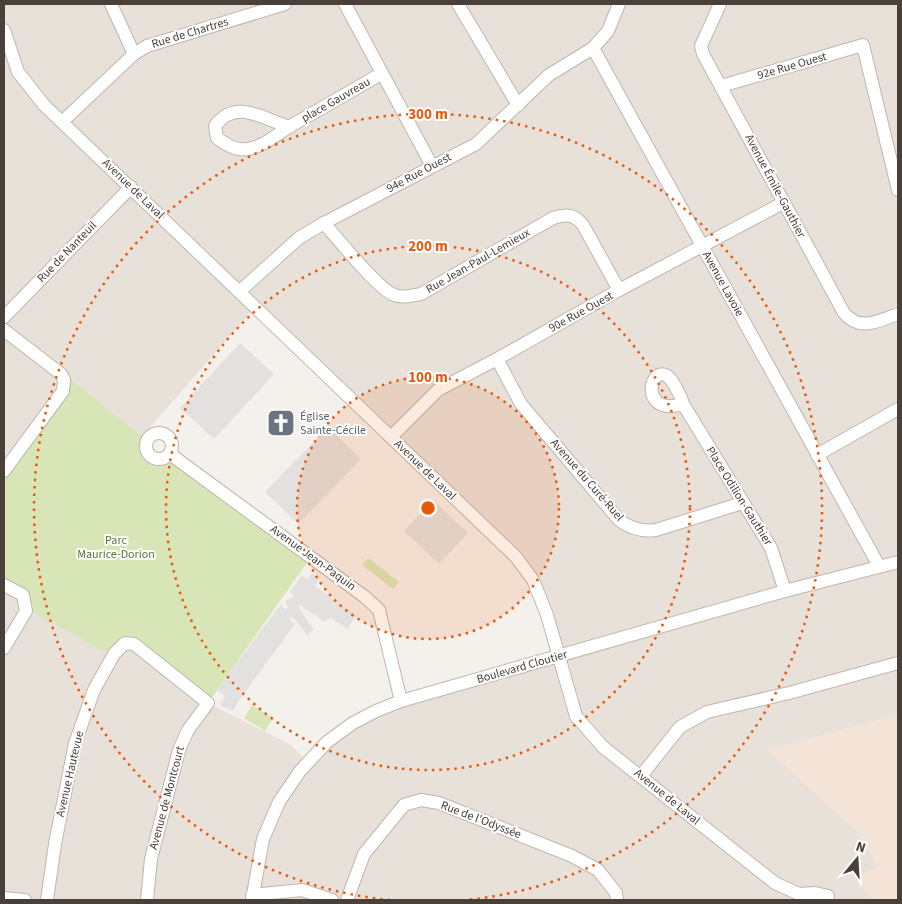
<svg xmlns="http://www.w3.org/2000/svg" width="902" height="904" font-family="'Source Sans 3',sans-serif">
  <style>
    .residential { fill: #e8e1d9 }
    .commercial { fill: #f4e4d8 }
    .green { fill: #d8e6b7 }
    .parking { fill: #e3e1df }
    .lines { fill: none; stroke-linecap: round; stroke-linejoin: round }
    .minor-casing { stroke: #bfb6ae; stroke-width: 14 }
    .minor { stroke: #fff; stroke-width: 12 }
    .ring { fill: none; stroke: #e8590c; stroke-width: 2.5; stroke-dasharray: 2.5 5 }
    .labels { text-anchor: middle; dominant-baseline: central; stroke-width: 4; stroke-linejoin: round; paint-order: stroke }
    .street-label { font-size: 12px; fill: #484039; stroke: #fff }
    .worship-label { font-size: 12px; fill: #5b616d; stroke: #fff; text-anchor: start }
    .park-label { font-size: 12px; fill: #57772f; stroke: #fff }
    .centre { fill: #e8590c; stroke: #fff; stroke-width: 2.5 }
    .ring-label { font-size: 15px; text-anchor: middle; font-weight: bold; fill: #e8590c; stroke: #fff; stroke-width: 4; stroke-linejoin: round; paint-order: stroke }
  </style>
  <rect width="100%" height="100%" fill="#f4f0eb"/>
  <polygon class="residential" points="4,4 898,4 898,715 768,750 860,834 878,868 859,876 858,884 874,900 4,900 4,585 26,608 34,612 125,643 208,703 291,745 308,762 353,723 558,656 534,580 256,306 146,432 148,438 140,436 73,381 64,380 4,471"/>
  <polygon class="commercial" points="898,715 898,900 874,900 858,884 858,876 878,868 860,834 768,750"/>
  <g class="green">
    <polygon points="61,374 73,381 140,435 148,438 145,446 150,456 159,459 167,456 311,557 208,703 134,644 108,653 26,608 23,595 4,585 4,471 63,391"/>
    <polygon points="368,558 399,582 393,589 362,565"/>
    <polygon points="252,705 273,718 265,731 244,718"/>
  </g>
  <g class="parking">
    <polygon points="240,343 274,374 214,439 180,408"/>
    <polygon points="328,427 361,459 298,524 265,492"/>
    <polygon points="433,500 468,533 439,564 404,531"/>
    <polygon points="312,573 319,579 315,586 356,616 347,629 330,617 325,622 300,605 299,608 314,630 307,635 293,617 291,617 290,620 295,624 240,699 233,711 220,705 225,696 217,690 280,605 286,610 288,607 285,601 295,596 290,592 302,575 307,579"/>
  </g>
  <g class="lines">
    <defs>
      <g id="minor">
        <polyline points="111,4 134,54"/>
        <polyline points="345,4 432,166"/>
        <polyline points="458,4 518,105"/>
        <polyline points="619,4 608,31 593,48 879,566"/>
        <path d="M720,4L701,46L703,54L844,313C860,332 878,321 898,314"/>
        <polyline points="4,30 18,72 44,105 516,557 533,580 547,615 576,716 603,747 775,883 799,894 815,893 828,896"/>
        <polyline points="721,86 863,45 898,190"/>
        <polyline points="62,122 134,54 147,46 285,4"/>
        <path d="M290,127C264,120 236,97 215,126L217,138C227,145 236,151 248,149C265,146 278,133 292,125C322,108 352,91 382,73"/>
        <path d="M324,223C337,238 378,289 394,295C403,298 411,296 421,294L553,218C567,214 574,214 583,225L619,290"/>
        <polyline points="240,291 299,238 324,223 476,144 549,75 593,48"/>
        <polyline points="4,317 131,187"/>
        <polyline points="4,330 61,374 64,380 63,391 4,471"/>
        <path d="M497,359L521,404L619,520C631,529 642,532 656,530L742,503"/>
        <path d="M683,404C632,419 654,347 675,386C678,392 682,398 683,404L771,548L785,591"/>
        <circle cx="159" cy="446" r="13"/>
        <polyline points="391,437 438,390 497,359 619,290 783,203"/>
        <polyline points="170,454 365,597 379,610 401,701"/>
        <polyline points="817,455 898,409"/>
        <polyline points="4,585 23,595 26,611 4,648"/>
        <polyline points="641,776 680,727 707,712 789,693 898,663"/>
        <polyline points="252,895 302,890 332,900"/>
        <polyline points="4,898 25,900"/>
        <polyline points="47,900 55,844 75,743 94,690 114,654 125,643 134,644 208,703 188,730 179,750 151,859 147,900"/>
        <polyline points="252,900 263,839 279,802 300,771 327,742 353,723 376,711 401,701 785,591 898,562"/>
        <polyline points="347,900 364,854 404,805 421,800 439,803 572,856 598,870 616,893 617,900"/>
      </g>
    </defs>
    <use href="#minor" class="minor-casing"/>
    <use href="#minor" class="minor"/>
  </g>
  <circle cx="428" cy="508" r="131" fill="#e8590c" fill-opacity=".12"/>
  <g class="ring">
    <circle cx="428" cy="508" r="131"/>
    <circle cx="428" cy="508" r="262"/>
    <path d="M390 900A394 394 0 1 1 466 900"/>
  </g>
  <defs>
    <symbol id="church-square" viewBox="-11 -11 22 22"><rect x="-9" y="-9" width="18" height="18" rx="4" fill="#6b7280" stroke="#fff"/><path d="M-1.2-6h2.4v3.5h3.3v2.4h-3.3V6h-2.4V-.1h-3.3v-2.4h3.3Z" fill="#fff"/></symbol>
  </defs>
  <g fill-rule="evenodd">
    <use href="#church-square" x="265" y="407" width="32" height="32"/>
  </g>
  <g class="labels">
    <g class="street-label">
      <text transform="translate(190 33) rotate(-17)">Rue de Chartres</text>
      <text transform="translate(792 66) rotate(-16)">92e Rue Ouest</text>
      <text transform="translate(336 100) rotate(-30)">place Gauvreau</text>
      <text transform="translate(419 173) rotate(-28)">94e Rue Ouest</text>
      <text transform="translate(775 186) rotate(62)">Avenue Émile-Gauthier</text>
      <text transform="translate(133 189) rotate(44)">Avenue de Laval</text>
      <text transform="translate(67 252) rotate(-46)">Rue de Nanteuil</text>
      <text transform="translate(478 261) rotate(-30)">Rue Jean-Paul-Lemieux</text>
      <text transform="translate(723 284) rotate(61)">Avenue Lavoie</text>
      <text transform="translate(581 312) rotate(-29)">90e Rue Ouest</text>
      <text transform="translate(425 470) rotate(44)">Avenue de Laval</text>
      <text transform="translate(587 480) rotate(49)">Avenue du Curé-Ruel</text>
      <text transform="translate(739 496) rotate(58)">Place Odilion-Gauthier</text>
      <text transform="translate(313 558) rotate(36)">Avenue Jean-Paquin</text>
      <text transform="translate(522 667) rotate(-16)">Boulevard Cloutier</text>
      <text transform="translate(70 774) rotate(-77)">Avenue Hautevue</text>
      <text transform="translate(667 797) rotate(39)">Avenue de Laval</text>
      <text transform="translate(167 798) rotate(-75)">Avenue de Montcourt</text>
      <text transform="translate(481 820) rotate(21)">Rue de l'Odyssée</text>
    </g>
    <g class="worship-label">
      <text x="300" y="416">Église<tspan x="300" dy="14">Sainte-Cécile</tspan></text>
    </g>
    <g class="park-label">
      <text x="116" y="540">Parc<tspan x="116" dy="14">Maurice-Dorion</tspan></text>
    </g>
  </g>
  <circle cx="428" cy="508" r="8" class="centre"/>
  <g class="ring-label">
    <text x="428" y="119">300 m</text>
    <text x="428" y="251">200 m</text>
    <text x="428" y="382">100 m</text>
  </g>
  <rect width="902" height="904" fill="none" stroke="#484039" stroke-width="10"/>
  <g transform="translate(857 859) rotate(18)" stroke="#ffffff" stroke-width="4" paint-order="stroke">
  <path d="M0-4L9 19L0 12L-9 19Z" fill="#484039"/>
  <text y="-8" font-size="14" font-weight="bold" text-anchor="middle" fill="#484039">N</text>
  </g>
</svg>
